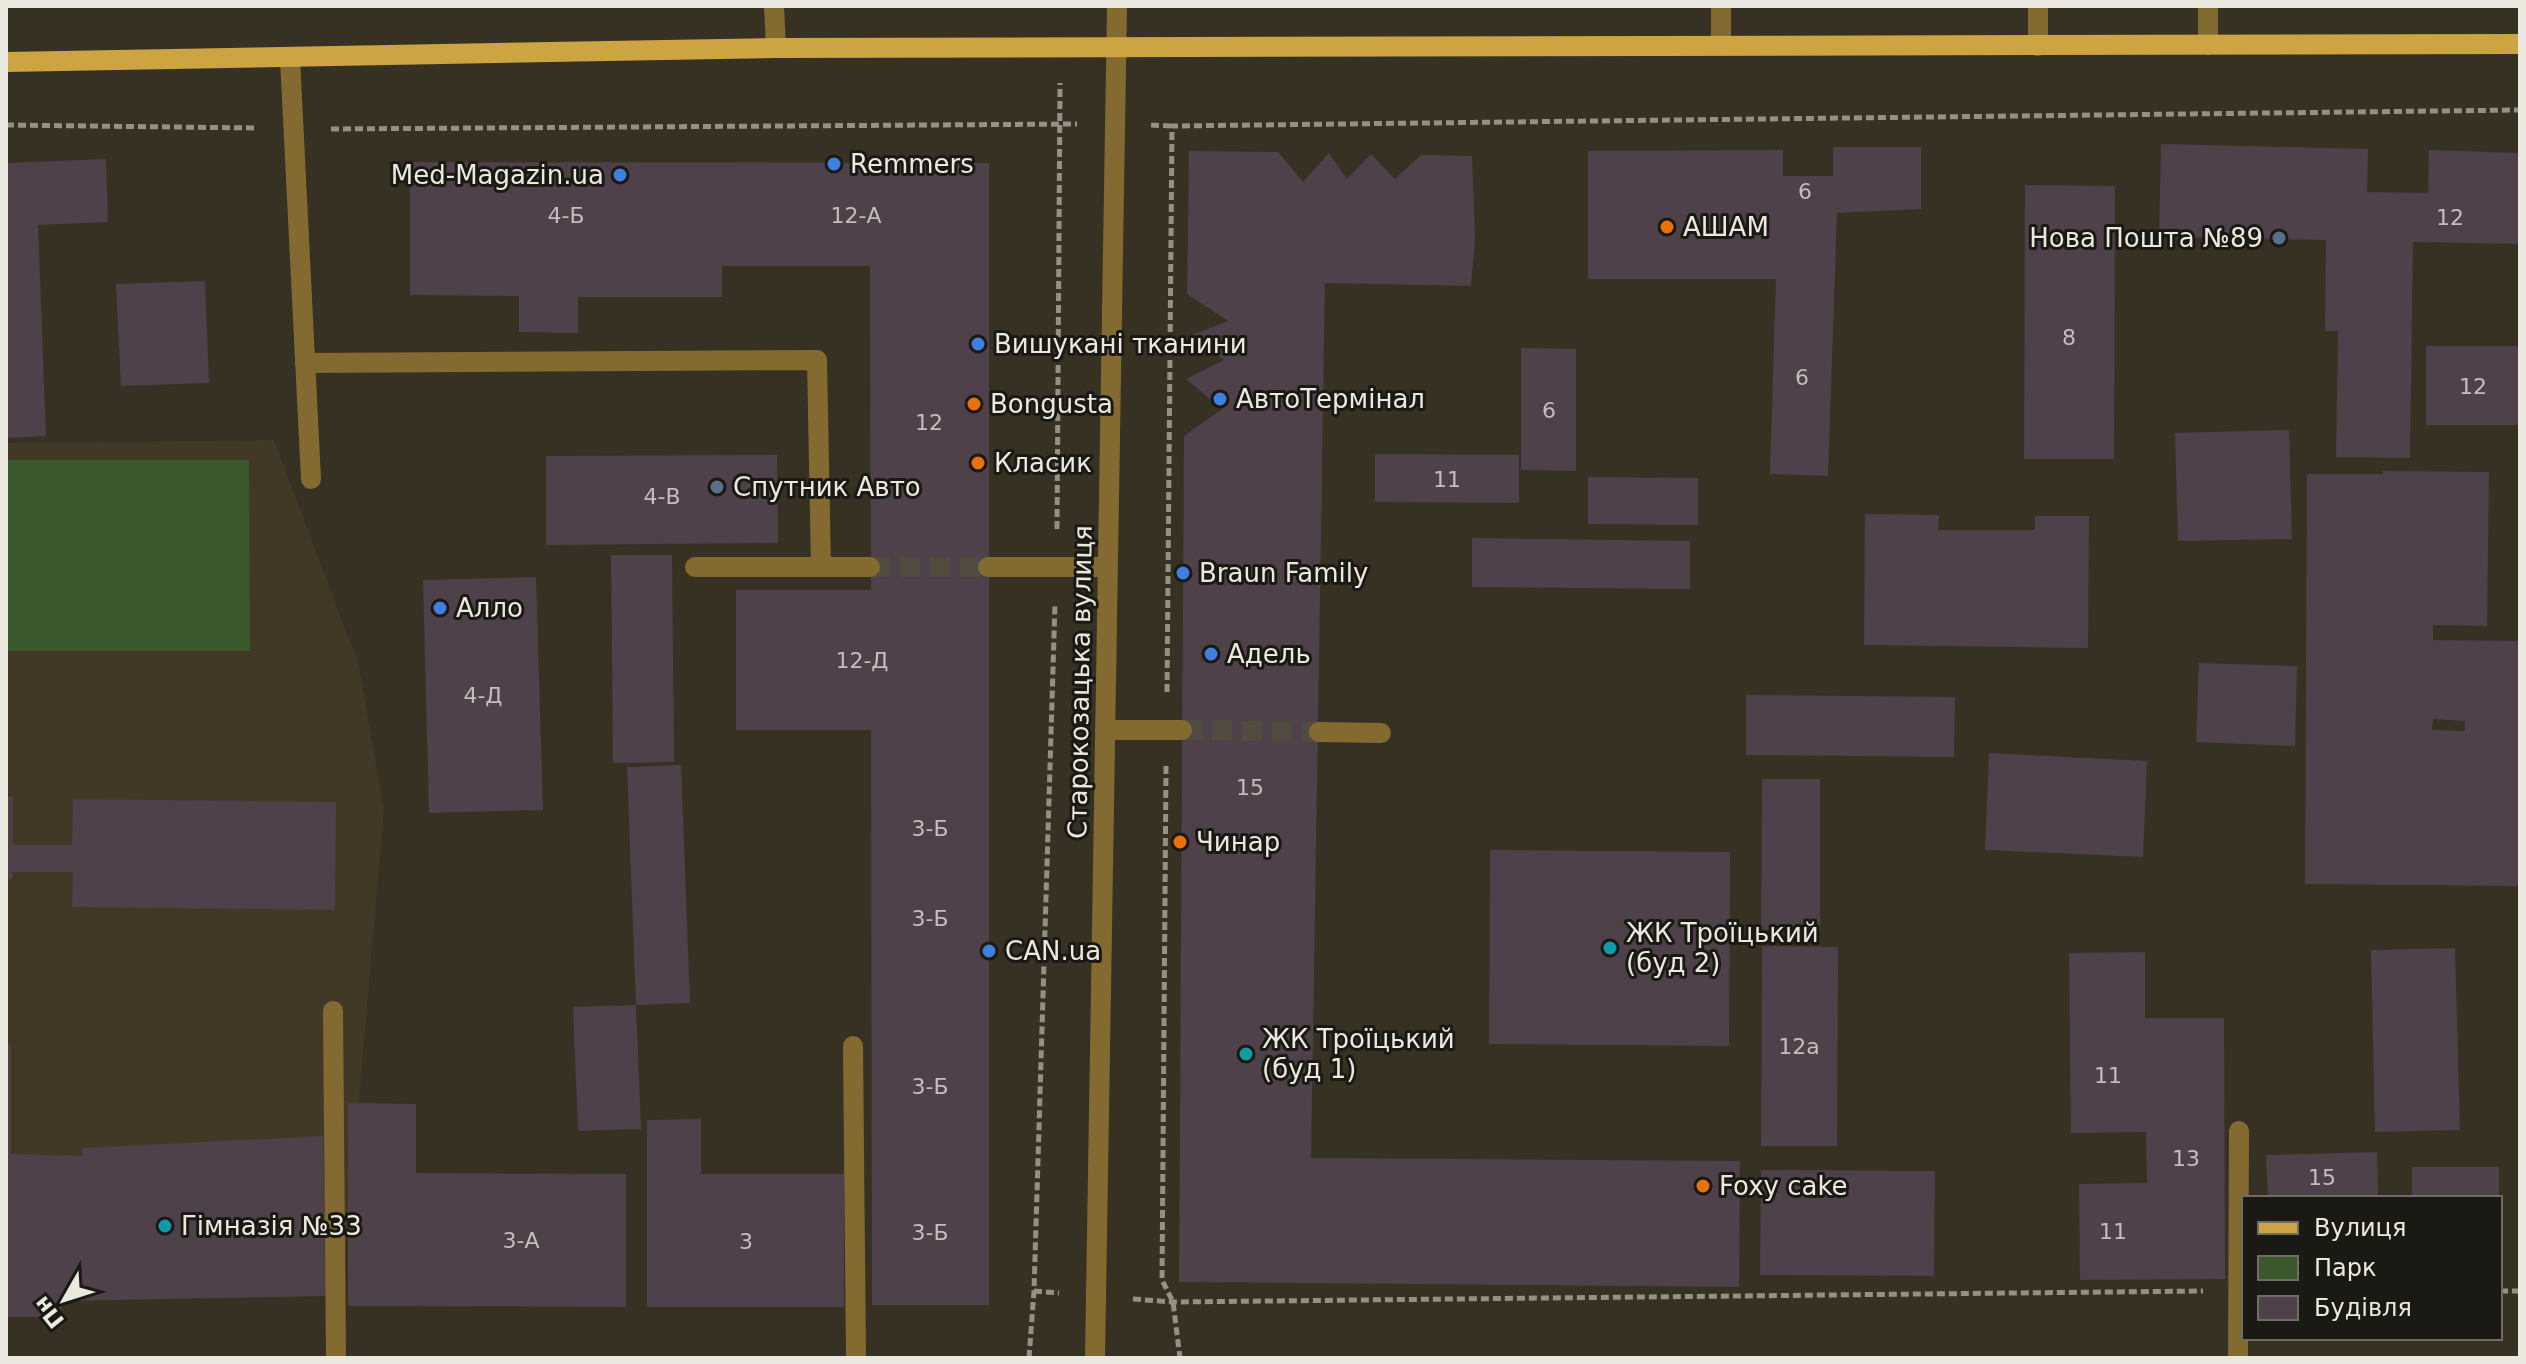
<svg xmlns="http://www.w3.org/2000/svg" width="2526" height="1364" font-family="'DejaVu Sans',sans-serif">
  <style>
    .built { fill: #413926 }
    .green { fill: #3a582b }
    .building { fill: #4e414a; fill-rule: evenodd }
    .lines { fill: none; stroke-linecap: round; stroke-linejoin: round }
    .minor-tunnel { stroke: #514c3f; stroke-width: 20; stroke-dasharray: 20 10; stroke-linecap: butt }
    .path { stroke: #949084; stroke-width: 5; stroke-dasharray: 8 4; stroke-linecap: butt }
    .minor { stroke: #836a31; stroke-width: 20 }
    .major { stroke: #cda442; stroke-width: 20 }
    .shop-dot { fill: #3f7fe0; stroke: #1b1913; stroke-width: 3 }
    .food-dot { fill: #e8710a; stroke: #1b1913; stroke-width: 3 }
    .service-dot { fill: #5c6f8a; stroke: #1b1913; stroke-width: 3 }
    .culture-dot { fill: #0f9aa8; stroke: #1b1913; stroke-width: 3 }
    .labels { text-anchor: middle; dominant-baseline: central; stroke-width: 6; stroke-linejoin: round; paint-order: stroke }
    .number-label { font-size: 22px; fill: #c4beba }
    .poi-label { font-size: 26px; fill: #ebe8df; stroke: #1b1913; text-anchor: start }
    .street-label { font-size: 26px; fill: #ebe8df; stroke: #1b1913 }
  </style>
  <rect width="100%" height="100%" fill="#363123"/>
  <polygon class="built" points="274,440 359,666 384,810 343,1285 334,1286 325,1296 62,1301 61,1317 6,1317 6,443"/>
  <polygon class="green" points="6,460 249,460 250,651 6,651"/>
  <g class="building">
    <polygon points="2161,144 2368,149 2367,192 2428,193 2429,150 2520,153 2520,244 2413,242 2410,458 2336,457 2338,331 2325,331 2326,240 2159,237"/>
    <polygon points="1833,147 1921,147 1921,209 1837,213 1828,476 1770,474 1776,279 1588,279 1588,151 1783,150 1783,176 1833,176"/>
    <polygon points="1189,151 1278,152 1303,182 1329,153 1347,179 1371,154 1395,179 1421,155 1472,156 1475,239 1471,286 1325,283 1311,1158 1740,1161 1739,1287 1179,1282 1184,436 1222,409 1186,379 1224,360 1187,337 1228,321 1187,294"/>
    <polygon points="106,159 108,222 38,225 46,436 6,438 6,163"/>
    <polygon points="410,162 989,163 989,1305 872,1305 871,730 736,730 736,590 871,590 870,266 722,266 722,297 578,297 578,333 519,332 519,296 410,295"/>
    <polygon points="2025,185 2115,186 2114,459 2024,459"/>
    <polygon points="205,281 209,383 121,386 116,284"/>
    <rect x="2426" y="346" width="94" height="79"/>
    <polygon points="1521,348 1576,349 1576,471 1521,470"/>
    <polygon points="2289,430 2292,539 2178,541 2175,433"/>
    <polygon points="1375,454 1519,455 1519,503 1375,502"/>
    <polygon points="777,455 778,543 546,545 546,456"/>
    <path d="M2383,471L2489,472L2487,626L2433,625V640L2520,641V886L2305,884L2307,474H2383ZM2433,719L2465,721V731L2432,730Z"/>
    <polygon points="1588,477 1698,478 1698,525 1588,524"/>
    <polygon points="1865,514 1939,515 1938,530 2035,530 2035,516 2089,516 2088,648 1864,645"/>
    <polygon points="1472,538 1690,541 1690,589 1472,587"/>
    <polygon points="611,555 672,555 674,762 613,763"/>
    <polygon points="536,577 543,810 429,813 423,580"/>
    <polygon points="2199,663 2297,666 2295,746 2196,742"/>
    <polygon points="1746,695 1955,697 1954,757 1746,755"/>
    <polygon points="1989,753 2147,761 2143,857 1985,850"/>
    <polygon points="681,765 690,1003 636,1005 641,1129 578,1131 573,1007 636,1005 627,767"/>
    <polygon points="1762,779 1820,779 1820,930 1761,930"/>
    <polygon points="13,796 13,845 72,845 73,799 336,802 335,910 72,907 73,872 12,872 13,879 6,880 6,797"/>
    <polygon points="1490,850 1730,852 1729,1046 1489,1044"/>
    <polygon points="1762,946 1838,947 1837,1146 1761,1146"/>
    <polygon points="2455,948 2460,1130 2375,1132 2371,950"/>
    <polygon points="2145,952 2145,1018 2224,1018 2225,1279 2080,1280 2079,1184 2147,1183 2146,1132 2071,1133 2069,953"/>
    <polygon points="6,1044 11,1045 11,1154 83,1156 82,1148 323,1136 325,1296 62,1301 61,1317 6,1317"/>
    <polygon points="348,1103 416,1104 416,1173 626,1174 626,1307 348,1306"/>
    <polygon points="701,1119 701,1174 844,1174 844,1307 647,1307 647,1120"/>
    <polygon points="2377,1152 2378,1198 2268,1198 2266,1155"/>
    <rect x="2412" y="1167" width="87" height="31"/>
    <polygon points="1761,1170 1935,1171 1934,1276 1760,1275"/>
  </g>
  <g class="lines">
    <g class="minor-tunnel">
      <polyline points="870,567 988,567"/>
      <polyline points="1182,730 1319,732"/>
    </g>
    <g class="path">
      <polyline points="6,125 257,128"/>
      <polyline points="1151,125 1172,126"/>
      <polyline points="331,129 1077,124"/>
      <polyline points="1057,529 1060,83"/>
      <polyline points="1167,692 1172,126 2520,110"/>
      <polyline points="1166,766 1162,1280 1173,1302 1180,1358"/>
      <polyline points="1034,1291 1059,1293"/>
      <polyline points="2500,1291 2520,1291"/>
      <polyline points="1133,1299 1173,1302 2203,1291"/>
      <polyline points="1029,1358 1034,1291 1055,603"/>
    </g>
    <g class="minor">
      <polyline points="774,6 776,48"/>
      <polyline points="2038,6 2038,46"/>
      <polyline points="1721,45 1721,6"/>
      <polyline points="2208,45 2208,6"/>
      <polyline points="290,58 311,479"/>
      <polyline points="305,363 817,360 821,567"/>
      <polyline points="695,567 870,567"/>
      <polyline points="988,567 1107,567"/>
      <polyline points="1105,730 1182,730"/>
      <polyline points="1319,732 1381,733"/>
      <polyline points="333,1011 336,1358"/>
      <polyline points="853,1046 856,1358"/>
      <polyline points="1095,1358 1117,6"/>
      <polyline points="2238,1358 2239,1131"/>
    </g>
    <polyline class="major" points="6,62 776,48 2520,44"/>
  </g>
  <g class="shop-dot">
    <circle cx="834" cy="164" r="8"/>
    <circle cx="620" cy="175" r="8"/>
    <circle cx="978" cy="344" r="8"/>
    <circle cx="1220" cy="399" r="8"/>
    <circle cx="1183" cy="573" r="8"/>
    <circle cx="440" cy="608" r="8"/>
    <circle cx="1211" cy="654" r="8"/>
    <circle cx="989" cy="951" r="8"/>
  </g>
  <g class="food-dot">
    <circle cx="1667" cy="227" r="8"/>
    <circle cx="974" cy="404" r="8"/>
    <circle cx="978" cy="463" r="8"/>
    <circle cx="1180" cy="842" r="8"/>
    <circle cx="1703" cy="1186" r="8"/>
  </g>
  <g class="service-dot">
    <circle cx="2279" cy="238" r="8"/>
    <circle cx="717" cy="487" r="8"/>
  </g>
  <g class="culture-dot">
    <circle cx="1610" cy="948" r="8"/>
    <circle cx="1246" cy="1054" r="8"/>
    <circle cx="165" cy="1226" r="8"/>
  </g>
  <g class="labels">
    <g class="number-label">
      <text x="1805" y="191">6</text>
      <text x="566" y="215">4-Б</text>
      <text x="856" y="215">12-А</text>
      <text x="2450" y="217">12</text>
      <text x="2069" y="337">8</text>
      <text x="1802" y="377">6</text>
      <text x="2473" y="386">12</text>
      <text x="1549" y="410">6</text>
      <text x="929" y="422">12</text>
      <text x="1447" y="479">11</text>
      <text x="662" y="496">4-В</text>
      <text x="862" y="660">12-Д</text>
      <text x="483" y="695">4-Д</text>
      <text x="1250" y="787">15</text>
      <text x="930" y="828">3-Б</text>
      <text x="930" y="918">3-Б</text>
      <text x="1799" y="1046">12а</text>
      <text x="2108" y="1075">11</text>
      <text x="930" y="1086">3-Б</text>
      <text x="2186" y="1158">13</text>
      <text x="2322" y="1177">15</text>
      <text x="2113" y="1231">11</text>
      <text x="930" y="1232">3-Б</text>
      <text x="521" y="1240">3-А</text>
      <text x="746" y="1241">3</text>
    </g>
    <g class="poi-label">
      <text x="850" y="164">Remmers</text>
      <text x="604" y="175" text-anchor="end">Med-Magazin.ua</text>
      <text x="1683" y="227">АШАМ</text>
      <text x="2263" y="238" text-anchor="end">Нова Пошта №89</text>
      <text x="994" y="344">Вишукані тканини</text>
      <text x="1236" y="399">АвтоТермінал</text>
      <text x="990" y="404">Bongusta</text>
      <text x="994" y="463">Класик</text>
      <text x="733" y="487">Спутник Авто</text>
      <text x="1199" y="573">Braun Family</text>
      <text x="456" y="608">Алло</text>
      <text x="1227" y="654">Адель</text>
      <text x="1196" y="842">Чинар</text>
      <text x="1626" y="933">ЖК Троїцький<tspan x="1626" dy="30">(буд 2)</tspan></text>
      <text x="1005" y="951">CAN.ua</text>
      <text x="1262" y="1039">ЖК Троїцький<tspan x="1262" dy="30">(буд 1)</tspan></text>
      <text x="1719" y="1186">Foxy cake</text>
      <text x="181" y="1226">Гімназія №33</text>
    </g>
    <g class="street-label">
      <text transform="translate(1080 682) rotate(-89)">Старокозацька вулиця</text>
    </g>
  </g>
  <rect width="2526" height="1364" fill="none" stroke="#ebe8df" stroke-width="16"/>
  <rect x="2242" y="1196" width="260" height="144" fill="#1b1913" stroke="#6e6c65" stroke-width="2"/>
  <rect x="2258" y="1222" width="40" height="12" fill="#cda442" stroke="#6e6c65" stroke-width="2"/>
  <text x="2314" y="1236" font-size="24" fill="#ebe8df">Вулиця</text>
  <rect x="2258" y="1256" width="40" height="24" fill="#3a582b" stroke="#6e6c65" stroke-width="2"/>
  <text x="2314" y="1276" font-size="24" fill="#ebe8df">Парк</text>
  <rect x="2258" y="1296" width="40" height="24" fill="#4e414a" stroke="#6e6c65" stroke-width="2"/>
  <text x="2314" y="1316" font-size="24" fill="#ebe8df">Будівля</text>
  <g transform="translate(64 1300) rotate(231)" stroke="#1b1913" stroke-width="6" paint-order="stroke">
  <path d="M0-6L14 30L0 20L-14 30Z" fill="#ebe8df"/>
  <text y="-12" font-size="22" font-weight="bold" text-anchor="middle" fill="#ebe8df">Пн</text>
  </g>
</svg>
